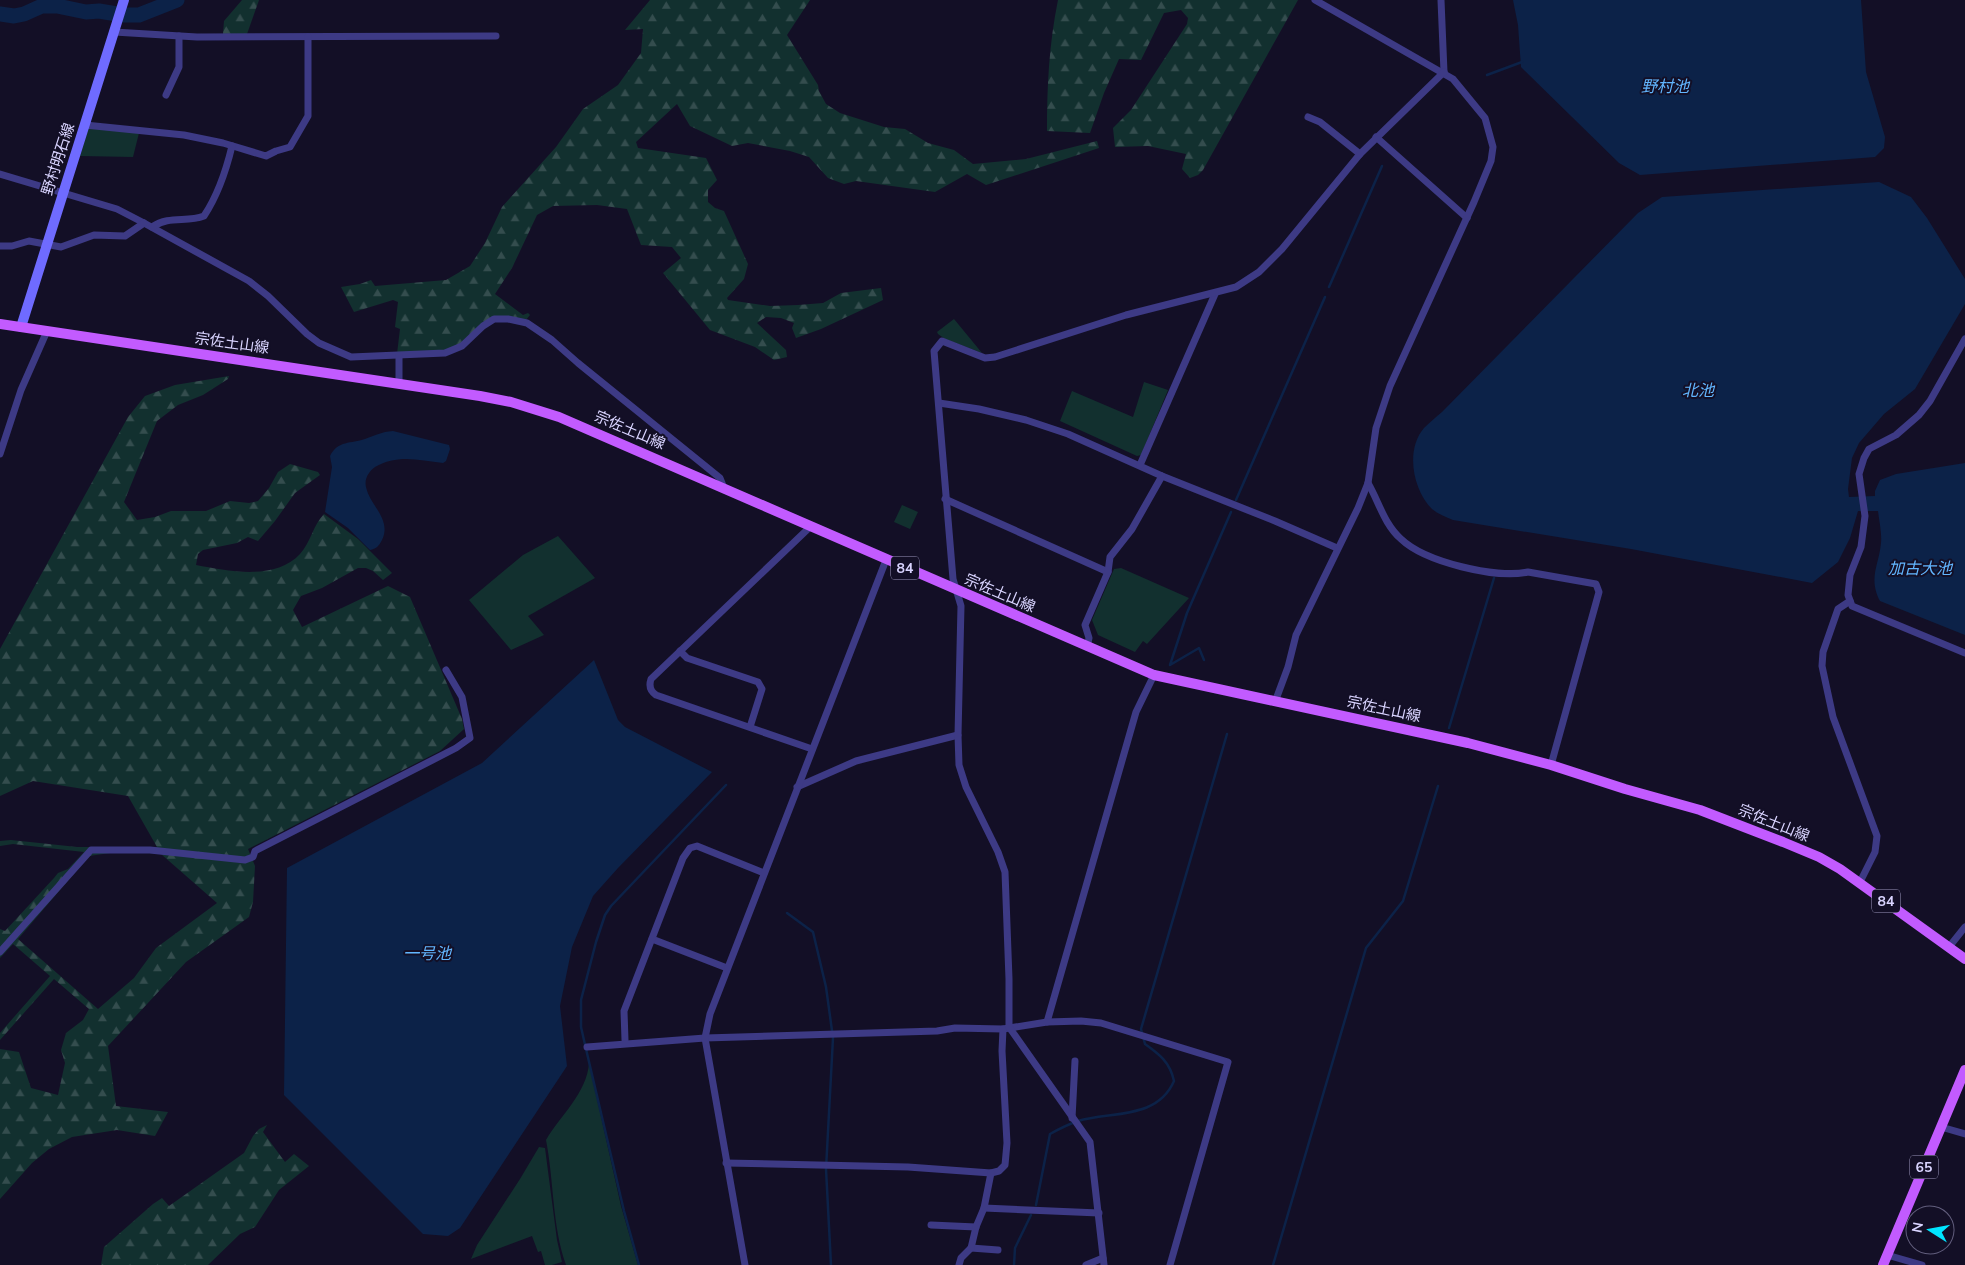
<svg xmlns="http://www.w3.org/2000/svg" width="1965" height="1265" font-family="'Nunito Sans','Noto Sans JP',sans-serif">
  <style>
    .green { fill: #12302f }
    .forest { fill: url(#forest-firs); fill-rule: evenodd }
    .water { fill: #0c2248 }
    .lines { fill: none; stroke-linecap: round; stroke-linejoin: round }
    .stream { stroke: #0c2248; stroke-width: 2.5 }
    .river { stroke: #0c2248; stroke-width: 15 }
    .minor { stroke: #3d3a85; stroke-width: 7 }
    .secondary { stroke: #6f6bff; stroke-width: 10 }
    .primary { stroke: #c25bff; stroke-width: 10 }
    .labels { text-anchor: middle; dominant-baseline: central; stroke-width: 4; stroke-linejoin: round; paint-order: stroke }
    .shield { fill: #130f26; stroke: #9e99be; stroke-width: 1 }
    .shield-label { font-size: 14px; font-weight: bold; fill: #d9d4ff }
    .street-label { font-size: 15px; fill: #d9d4ff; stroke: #130f26 }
    .water-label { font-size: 16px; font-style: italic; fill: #62b6ff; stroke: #130f26 }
  </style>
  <defs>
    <pattern id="forest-firs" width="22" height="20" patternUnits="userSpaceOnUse" patternTransform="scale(1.25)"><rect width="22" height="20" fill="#12302f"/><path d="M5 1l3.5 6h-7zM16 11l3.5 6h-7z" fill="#344d4e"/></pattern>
  </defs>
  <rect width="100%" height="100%" fill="#130f26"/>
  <g class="green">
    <polygon points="89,127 139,133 133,157 80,156"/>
    <polygon points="954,319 982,353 945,339 938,334 937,332"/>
    <polygon points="1144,382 1168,390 1141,455 1137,456 1060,421 1072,391 1133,417"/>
    <polygon points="902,505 918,512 910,529 894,522"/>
    <polygon points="558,536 595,578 528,616 544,635 511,650 469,600 523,555"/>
    <polygon points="1121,568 1189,598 1147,644 1143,641 1135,652 1098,635 1092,620 1114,569"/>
    <path d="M589,1063L621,1206L638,1265H566C552,1226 554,1181 546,1140C560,1116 587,1093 589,1063Z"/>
    <polygon points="539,1147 545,1148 557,1240 562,1262 552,1265 545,1265 541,1251 538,1252 532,1236 471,1259 477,1245 520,1179"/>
  </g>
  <g class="forest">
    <polygon points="242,0 259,0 247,34 223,34 224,21"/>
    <polygon points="650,0 810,0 787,35 818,85 819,91 826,104 840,113 884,127 905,129 928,143 954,150 973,164 1026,159 1097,141 1099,148 986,185 967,174 935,192 856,181 844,184 828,178 809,157 790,151 748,143 732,146 690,126 677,104 636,142 638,148 706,158 717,180 708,190 708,202 715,208 724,211 748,264 744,279 727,298 728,300 770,306 798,305 823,303 841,293 881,288 883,300 821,329 796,338 792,328 794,323 781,318 766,317 757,323 786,350 787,357 774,360 755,347 710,330 663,273 681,258 672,247 641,245 627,209 597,205 553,206 537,215 512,268 495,294 523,315 528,313 530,315 525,321 494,317 458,345 447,350 397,354 400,329 395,327 398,302 393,300 354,312 341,287 360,284 371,280 375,286 446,280 470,266 485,243 502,207 556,147 583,109 618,85 641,53 643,29 625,30"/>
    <path d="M1058,0H1298L1203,170L1198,175L1190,178L1182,169L1186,154L1148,146L1115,147L1113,128L1131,110L1187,24L1188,18L1181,10L1164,13L1141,60L1119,59L1104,93L1090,133L1047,131C1047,86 1049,44 1058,0Z"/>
    <path d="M229,376L228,379L203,395L178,405L157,421L124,502L137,520L155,517L171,511H206L230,501L249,503L258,501L269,488L278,472L290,464L318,472L320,475L295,493L275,521L258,541L248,537L237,543L203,550L198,554L196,565C228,571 275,581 300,554C311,542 313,525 324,514L358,539L392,573L383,580L373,571L366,568H358L322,588L301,596L293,610L302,627L388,586L410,597L462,719L464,729L440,751L248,849L255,866L253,902L249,917L186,962L108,1046L116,1106L168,1112L155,1136L117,1130L72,1137L49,1149L32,1163L0,1199V1049L19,1052L31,1088L58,1095L65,1063L61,1050L66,1033L83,1020L89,1009L54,979L0,1040V1033L50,976L13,944L0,958V929L5,931L54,878L58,873L68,869L84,852L13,844L0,846V841L11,840L77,847H157L128,796L33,781L0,796V649L128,417L145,396L175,385ZM124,851L161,854L217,903L156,948L134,978L98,1009L18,939L89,856Z"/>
    <polygon points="267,1125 263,1132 285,1162 294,1154 309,1166 279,1190 255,1227 240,1234 208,1265 101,1265 104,1247 153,1204 162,1198 169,1206 244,1153 253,1136 259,1129"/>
  </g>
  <g class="water">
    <polygon points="1513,0 1861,0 1866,72 1885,137 1884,148 1875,157 1640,175 1619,163 1521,67 1518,25"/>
    <path d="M1879,182L1911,197L1927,218L1965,279V304L1915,389L1884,414L1859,443L1852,458L1848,489L1849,497L1875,496V491L1880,480L1896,474L1965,463V635L1880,601C1868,578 1879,565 1881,543C1882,533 1879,520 1878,511H1858L1850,538L1838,562L1812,583L1631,549L1453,520C1446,517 1438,514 1432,509C1413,490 1405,450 1424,428C1430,422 1436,417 1442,412L1638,213L1662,197Z"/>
    <path d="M393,431L449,445L450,449L446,461L443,463C419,460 397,454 375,467C369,471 364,479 366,487C370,506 392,519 382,540C379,546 376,549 370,550L348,528L325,512L332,467L330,456C338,440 351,444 365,439C376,435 381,432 393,431Z"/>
    <polygon points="594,660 618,720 625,727 712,772 618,868 593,896 572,947 560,1006 567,1066 460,1228 448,1236 423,1234 284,1095 287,868 482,763"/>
  </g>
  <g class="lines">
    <g class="stream">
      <polyline points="1487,75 1522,62"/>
      <polyline points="1329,287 1382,166"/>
      <polyline points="1236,500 1325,297"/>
      <polyline points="1204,660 1199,648 1170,665 1187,613 1231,512"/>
      <polyline points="1449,728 1494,578"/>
      <polyline points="787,913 813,932 826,987 833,1038 826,1169 831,1265"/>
      <path d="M1036,1205L1050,1134C1059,1129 1069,1124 1078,1121C1111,1111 1157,1120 1174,1081C1170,1062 1159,1054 1145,1044L1141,1029L1227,734"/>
      <polyline points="639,1265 624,1211 586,1049 581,1027 581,1000 596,942 605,915 611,906 726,785"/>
      <polyline points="1014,1265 1015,1248 1031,1215"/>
      <polyline points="1273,1265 1366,948 1403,901 1438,786"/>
    </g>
    <polyline class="river" points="0,14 14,16 24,14 42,6 57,6 86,12 99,11 123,15 139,15 177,0"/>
    <g class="minor">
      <polyline points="1441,0 1444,72"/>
      <polyline points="114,32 197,37 496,36"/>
      <polyline points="166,95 179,67 179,36"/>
      <polyline points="1308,117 1320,122 1360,154"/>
      <polyline points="85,125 184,135 223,143 266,156 276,151 290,147 308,116 308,37"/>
      <polyline points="1376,137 1467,218"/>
      <polyline points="0,174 117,209 144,223 249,281 268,296 307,334 319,343 351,357 445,353 462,346 483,326 494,319 508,319 527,323 552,340 578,363 720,478 724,488"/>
      <path d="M152,227C170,215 186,223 204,216C218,195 226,171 232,146"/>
      <polyline points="0,246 12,246 29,241 61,247 94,235 125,236 144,223"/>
      <polyline points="1965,339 1930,401 1919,415 1896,435 1869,449 1864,458 1859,474 1865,516 1861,547 1850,575 1848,595 1852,606 1965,653"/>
      <polyline points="399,356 399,383"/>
      <polyline points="939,403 979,409 1026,420 1068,434 1162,476 1275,521 1337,548"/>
      <polyline points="0,454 21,390 47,331"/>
      <polyline points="1140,465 1215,294"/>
      <path d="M1368,483C1379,502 1384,524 1401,539C1425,562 1496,579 1528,572L1596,584L1599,592L1551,765"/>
      <polyline points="945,499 1108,572"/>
      <path d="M810,527L651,679C649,685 650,691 656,695L812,749"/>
      <polyline points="1850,601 1838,609 1823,652 1822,666 1833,717 1877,836 1875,852 1860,882"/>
      <polyline points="1087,647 1089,638 1085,625 1108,572 1110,557 1132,529 1162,476"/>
      <polyline points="680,651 687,658 758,682 762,689 750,727"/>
      <polyline points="1275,702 1288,667 1296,635 1358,508 1368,483 1376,428 1390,386 1474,202 1491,161 1493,147 1485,118 1453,79 1315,0"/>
      <polyline points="797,787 856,761 958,735"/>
      <polyline points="652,939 727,968"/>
      <polyline points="1949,947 1965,927"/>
      <polyline points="0,952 91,850 150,850 245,860 253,857 255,851 456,748 470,738 462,697 446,670"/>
      <polyline points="1047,1022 1136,712 1154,675"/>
      <polyline points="625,1040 624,1011 683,858 690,848 697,846 764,873"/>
      <polyline points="587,1047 705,1038 937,1031 955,1028 1003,1029 1047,1022 1081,1021 1101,1023 1228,1062 1170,1265"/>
      <polyline points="1072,1118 1075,1061"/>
      <polyline points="1941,1127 1965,1134"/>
      <polyline points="726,1163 908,1167 991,1173 999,1171 1005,1165 1007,1143 1002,1051 1003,1029"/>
      <polyline points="984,1208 1099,1213"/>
      <polyline points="931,1225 976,1227"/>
      <polyline points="971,1248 998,1250"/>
      <polyline points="1887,1255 1922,1265"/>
      <polyline points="745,1265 705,1038 710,1014 886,560"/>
      <polyline points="959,1265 961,1258 971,1248 976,1227 984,1208 991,1173"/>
      <polyline points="1086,1265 1103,1258"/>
      <polyline points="1104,1265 1090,1142 1009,1027 1009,979 1005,872 998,852 966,787 959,765 958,735 961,606 953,579 934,351 942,341 985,358 995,357 1126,315 1236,287 1259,272 1282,249 1360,154 1444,72"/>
    </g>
    <polyline class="secondary" points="21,327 124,0"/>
    <g class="primary">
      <polyline points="0,324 480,396 511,402 559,417 1154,675 1468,743 1551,765 1625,789 1700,810 1783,842 1819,857 1840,869 1965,959"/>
      <polyline points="1883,1265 1965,1070"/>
    </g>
  </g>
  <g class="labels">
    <g class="shield">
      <rect x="891" y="556.5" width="28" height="23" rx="4"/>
      <rect x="1872" y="889.5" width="28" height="23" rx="4"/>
      <rect x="1910" y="1155.5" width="28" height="23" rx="4"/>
    </g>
    <g class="shield-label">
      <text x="905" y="568">84</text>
      <text x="1886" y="901">84</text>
      <text x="1924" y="1167">65</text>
    </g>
    <g class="street-label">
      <text transform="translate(58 159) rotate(-72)">野村明石線</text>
      <text transform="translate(232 343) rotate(8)">宗佐土山線</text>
      <text transform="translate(630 430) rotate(23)">宗佐土山線</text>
      <text transform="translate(1000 593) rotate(23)">宗佐土山線</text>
      <text transform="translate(1384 709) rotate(12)">宗佐土山線</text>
      <text transform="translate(1774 823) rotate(22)">宗佐土山線</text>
    </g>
    <g class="water-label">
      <text x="1665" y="87">野村池</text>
      <text x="1698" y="391">北池</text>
      <text x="1920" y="569">加古大池</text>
      <text x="427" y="954">一号池</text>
    </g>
  </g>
  <g transform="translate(1930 1230) rotate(281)"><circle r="24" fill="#130f26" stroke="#625e7d"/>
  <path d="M0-4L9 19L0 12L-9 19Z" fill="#00e5ff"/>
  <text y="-8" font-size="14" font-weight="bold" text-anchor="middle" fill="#d9d4ff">N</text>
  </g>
</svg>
